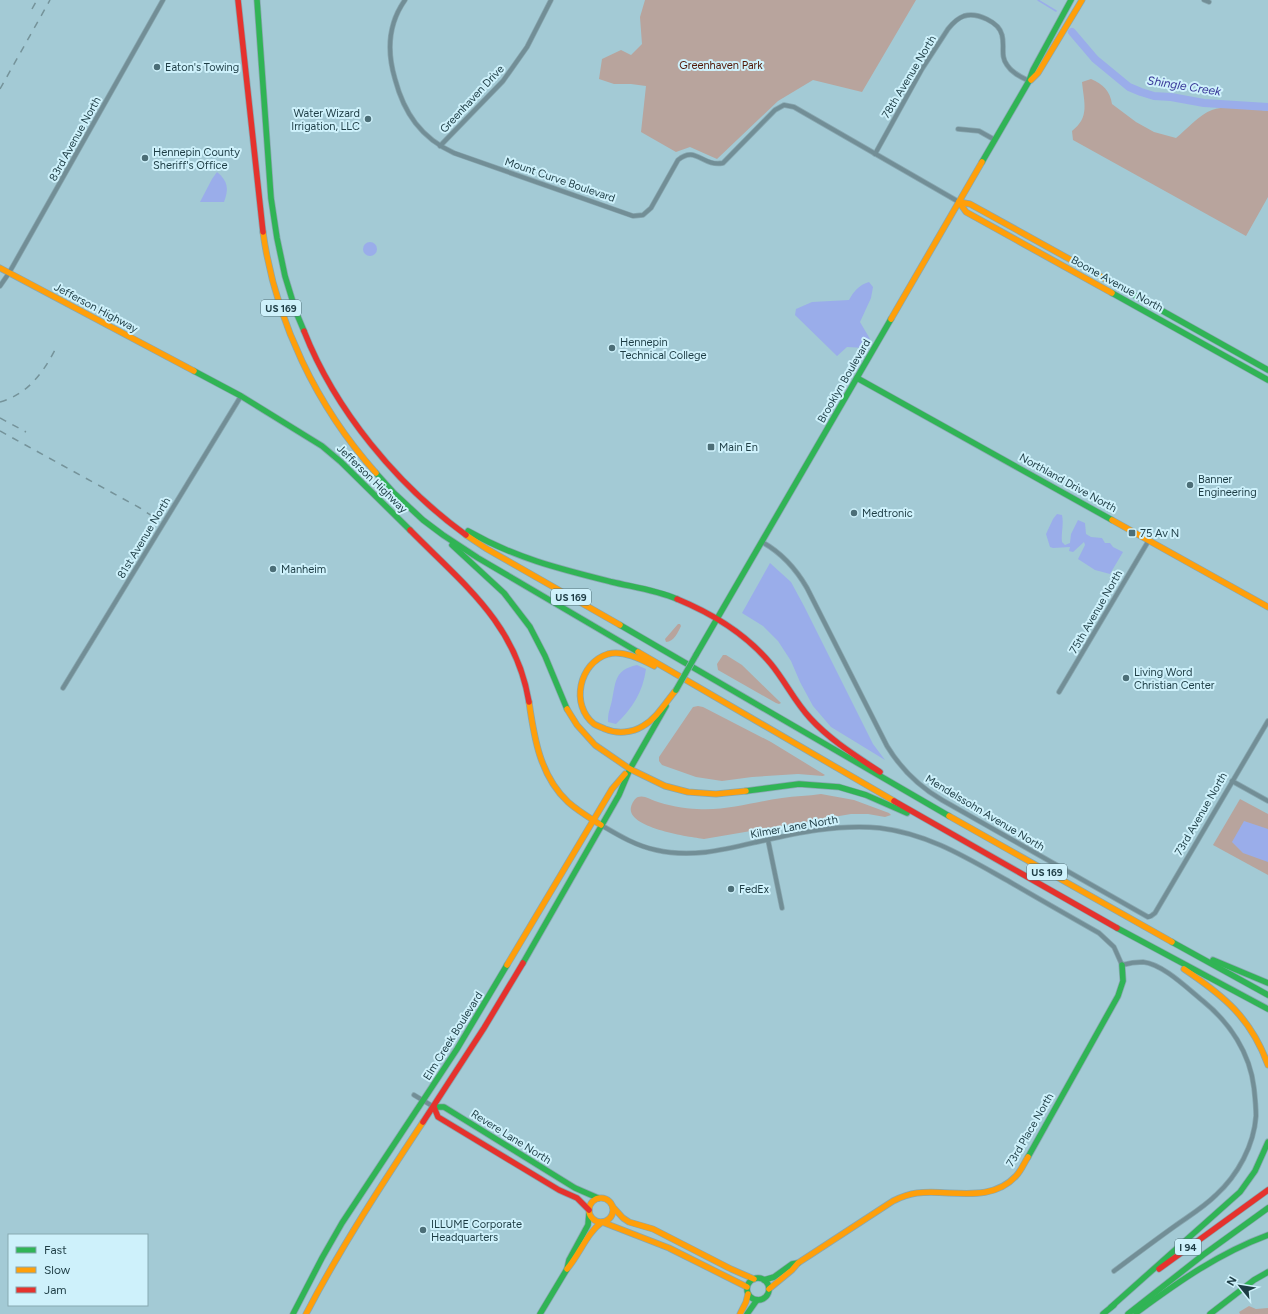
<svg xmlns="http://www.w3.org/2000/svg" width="1268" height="1314" font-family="Figtree,sans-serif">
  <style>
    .green { fill: #b8a49d }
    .water { fill: #9aadea }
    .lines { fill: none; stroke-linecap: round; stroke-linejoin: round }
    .stream { stroke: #9aadea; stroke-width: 1.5 }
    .river { stroke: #9aadea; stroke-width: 8 }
    .street-casing { stroke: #89a8b1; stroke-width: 5.5 }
    .fast-casing { stroke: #89a8b1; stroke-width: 7 }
    .slow-casing { stroke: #89a8b1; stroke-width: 7 }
    .jam-casing { stroke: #89a8b1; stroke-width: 7 }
    .street { stroke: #728e96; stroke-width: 4 }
    .fast { stroke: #30b455; stroke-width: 5.5 }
    .slow { stroke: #ff9f0a; stroke-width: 5.5 }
    .jam { stroke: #e5322d; stroke-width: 5.5 }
    .rail { stroke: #75939a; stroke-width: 1.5; stroke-dasharray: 7 7; stroke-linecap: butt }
    .fast-bridge-casing { stroke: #89a8b1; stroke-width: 7; stroke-linecap: butt }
    .fast-bridge { stroke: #30b455; stroke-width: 5.5 }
    .poi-dot { fill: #4c6e77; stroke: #cef1fb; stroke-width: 1.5 }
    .labels { text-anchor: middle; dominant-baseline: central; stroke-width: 4; stroke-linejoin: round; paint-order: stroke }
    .shield { fill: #cef1fb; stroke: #52727b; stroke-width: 1 }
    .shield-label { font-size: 10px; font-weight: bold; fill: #1d3c44 }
    .park-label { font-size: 11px; fill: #511705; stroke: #cef1fb }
    .poi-label { font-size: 11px; fill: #1d3c44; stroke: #cef1fb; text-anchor: start }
    .street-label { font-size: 11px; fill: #1d3c44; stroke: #cef1fb }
    .water-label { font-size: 12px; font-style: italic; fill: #3a3999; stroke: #cef1fb }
  </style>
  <rect width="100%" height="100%" fill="#a3cad5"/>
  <g class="green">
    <polygon points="645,0 916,0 862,92 813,80 778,101 717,159 690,147 676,152 641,132 646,86 631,84 614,84 599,79 602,59 621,50 631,55 642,44 640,17"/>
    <path d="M1091,79C1103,84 1110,91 1112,104L1136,122L1154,132L1176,138C1186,130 1200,114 1212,110C1226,105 1254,109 1268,111V197L1246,236L1073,140L1072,131C1090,117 1084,103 1082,82Z"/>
    <path d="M678,624H680L681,626C678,632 674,642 666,642L665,639Z"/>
    <polygon points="723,655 726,655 742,665 781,703 779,704 776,703 718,670 717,664"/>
    <polygon points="698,706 703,707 771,742 825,775 823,776 798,774 752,777 722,781 696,777 662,765 659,761 659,757 693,707"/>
    <path d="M821,794L854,800L889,813L891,815L885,817L868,814H851L704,839C689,837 626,828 631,807C632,803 635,798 638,797C644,795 650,799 655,801C666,805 685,809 697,809C727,811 753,802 782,798C795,796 808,796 821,794Z"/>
    <polygon points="1240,799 1268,814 1268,875 1213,845"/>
    <polygon points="1249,1306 1256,1309 1268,1308 1268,1314 1240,1314 1239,1312"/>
  </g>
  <g class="water">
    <path d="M217,172C228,181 229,189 224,202H200L212,179Z"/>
    <circle cx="370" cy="249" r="7"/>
    <path d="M869,282L873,287L871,298L860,322L870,339L865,348L847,347L837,356L795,315L796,309L812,302L849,300C854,291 859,285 869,282Z"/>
    <path d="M1057,514L1062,515C1064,525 1061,532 1062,542L1065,545L1070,543L1071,534L1078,520L1085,523L1086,534L1091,537L1102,538L1105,543H1110L1113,547L1123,552L1110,574L1095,570L1078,559L1085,545L1084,542L1073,552L1069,551L1070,547L1053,548L1050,547L1046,534L1053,519Z"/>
    <polygon points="770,563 791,582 804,606 873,744 885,760 831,727 813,706 800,682 791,661 778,641 763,626 742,613"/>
    <path d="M637,665L646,669C643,692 632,709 616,724L608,722C608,711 610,710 612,700C616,682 614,670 637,665Z"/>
    <polygon points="1244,821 1268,829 1268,862 1243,853 1232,842"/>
  </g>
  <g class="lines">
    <polyline class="stream" points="1038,0 1056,11"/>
    <polyline class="river" points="1072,32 1095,59 1129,87 1141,92 1154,96 1171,97 1204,103 1268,107"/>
    <defs>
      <g id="street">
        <path d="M405,0C388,24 387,52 395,79C404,113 421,138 454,153L633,216L643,215L651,208L678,160C696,145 702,167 723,163L775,110L784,105L794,107L959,202"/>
        <polyline points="1204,0 1209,2"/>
        <polyline points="958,129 979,131 995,140"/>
        <polyline points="440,146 503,81 527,47 551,0"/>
        <path d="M875,154L922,69L948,29C952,24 958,18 964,16C977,12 999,22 1002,35C1005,46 1000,56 1007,65C1012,73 1021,77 1029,81"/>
        <polyline points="0,286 9,273 163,0"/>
        <path d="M762,542C782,553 796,569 807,588L887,746C901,769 918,786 942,800L1148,917L1151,916L1155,913L1268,721"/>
        <polyline points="63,688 241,396"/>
        <polyline points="1059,692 1149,540"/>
        <polyline points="1232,781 1268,801"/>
        <path d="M601,825C618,835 636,846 656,850C691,858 723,850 757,842C797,833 838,824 880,828C929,834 967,858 1010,882C1039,899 1069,916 1099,933L1114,947L1122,965C1129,963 1136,962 1143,962C1163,964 1188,989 1203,1001C1230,1023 1250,1053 1254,1088C1255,1097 1256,1107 1256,1116C1254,1145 1238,1175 1216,1195C1204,1207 1189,1216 1175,1226C1154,1241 1134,1256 1114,1271"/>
        <polyline points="768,840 782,908"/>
        <polyline points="414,1095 434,1107"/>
      </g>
      <g id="fast">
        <polyline points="257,0 271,198 277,238 285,276 296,312 304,331"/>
        <polyline points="982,162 1029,81 1033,70 1071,0"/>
        <polyline points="1118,286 1268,370"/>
        <polyline points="1112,293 1268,380"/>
        <polyline points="194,371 241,396 322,446 341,462 410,530"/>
        <polyline points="857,378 1112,520"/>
        <polyline points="376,473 394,493 423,520 443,535 478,558 638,652"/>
        <path d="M468,531C515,558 560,569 612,582C633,587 656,590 677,599"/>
        <polyline points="452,545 504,593 530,627 545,656 567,709"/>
        <polyline points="620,625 949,816"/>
        <polyline points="696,655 891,319"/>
        <polyline points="746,791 799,784 839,787 866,795 907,813"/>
        <polyline points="1117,928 1268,1009"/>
        <polyline points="1172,942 1268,995"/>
        <polyline points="1213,960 1268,983"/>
        <polyline points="523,963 619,795 630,769 666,706"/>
        <polyline points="434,1107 444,1107 575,1188 598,1198"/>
        <polyline points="1028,1157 1118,996 1123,981 1122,965"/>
        <circle cx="758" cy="1289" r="11"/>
        <polyline points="764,1280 774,1277 792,1264 798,1263"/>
        <polyline points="1111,1307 1240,1192 1255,1171 1268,1142"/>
        <path d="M1136,1313C1178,1282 1219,1253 1268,1235"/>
        <polyline points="293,1314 322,1258 342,1223 457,1049 507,965"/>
        <polyline points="540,1314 567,1269 569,1260 588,1225 589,1214"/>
        <polyline points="747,1314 757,1300"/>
        <polyline points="1103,1314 1114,1305"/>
        <polyline points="1128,1314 1203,1255 1268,1208"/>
        <polyline points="1210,1314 1254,1280 1268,1272"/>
      </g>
      <g id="slow">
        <polyline points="1031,80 1038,73 1082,0"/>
        <polyline points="959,202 966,212 1112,293"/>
        <polyline points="959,202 970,204 1118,286"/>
        <path d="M263,232C275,320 317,407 376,473"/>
        <polyline points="0,268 194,371"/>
        <polyline points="891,319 982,162"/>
        <polyline points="1112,520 1268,607"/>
        <polyline points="466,535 487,549 620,625"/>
        <polyline points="638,652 894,801"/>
        <path d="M654,666C641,659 623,650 608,654C579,663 570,705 594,724C597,726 601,727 605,729C617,734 632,733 643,726C657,718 666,702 676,690"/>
        <path d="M529,702C534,737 540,776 568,802C578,811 590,818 601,825"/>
        <polyline points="567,709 577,725 595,745 630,769 665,786 688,792 716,794 746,791"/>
        <polyline points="949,816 1172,942"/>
        <polyline points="507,965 612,789 625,774"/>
        <path d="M1184,969C1224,996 1251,1018 1268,1065"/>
        <circle cx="601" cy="1210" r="12"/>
        <polyline points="613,1207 623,1218 629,1222 653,1229 731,1269 754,1279"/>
        <path d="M567,1269C580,1254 586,1234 602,1222L669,1248L747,1287"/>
        <path d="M769,1289L792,1270L798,1263L893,1201C901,1197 908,1194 917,1193C951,1189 990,1204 1016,1176C1021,1171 1024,1163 1028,1157"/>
        <path d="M306,1314C341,1247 382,1184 423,1122"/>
        <polyline points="740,1314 746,1302 748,1294"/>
      </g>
      <g id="jam">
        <polyline points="238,0 263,232"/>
        <path d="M304,331C335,410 397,485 466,535"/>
        <path d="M410,530C463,584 516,623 529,702"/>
        <path d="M677,599C711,613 747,635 771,664C785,681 795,702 810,718C830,740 856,756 880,772"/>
        <polyline points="894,801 1117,928"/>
        <polyline points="434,1107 438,1117 559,1190 577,1198 589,1210"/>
        <polyline points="423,1122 484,1028 523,963"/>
        <polyline points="1159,1269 1268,1190"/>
      </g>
    </defs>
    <use href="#street" class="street-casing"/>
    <use href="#fast" class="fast-casing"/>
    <use href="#slow" class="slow-casing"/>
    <use href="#jam" class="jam-casing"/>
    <use href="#street" class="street"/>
    <use href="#fast" class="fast"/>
    <use href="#slow" class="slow"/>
    <use href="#jam" class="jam"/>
    <g class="rail">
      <polyline points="32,9 37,0"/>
      <polyline points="0,89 50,0"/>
      <path d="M0,402C28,394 43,373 56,348"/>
      <polyline points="0,418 26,432"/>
      <polyline points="0,431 140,508 155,518"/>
    </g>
    <defs>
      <polyline id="fast-bridge" points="676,690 696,655"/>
    </defs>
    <use href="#fast-bridge" class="fast-bridge-casing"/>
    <use href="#fast-bridge" class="fast-bridge"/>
  </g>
  <g class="poi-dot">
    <circle cx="157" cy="67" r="4"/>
    <circle cx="368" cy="119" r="4"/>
    <circle cx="145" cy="158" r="4"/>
    <circle cx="612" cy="348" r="4"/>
    <rect x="707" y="443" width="8" height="8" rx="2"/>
    <circle cx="1190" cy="485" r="4"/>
    <circle cx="854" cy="513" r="4"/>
    <rect x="1128" y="529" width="8" height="8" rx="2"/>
    <circle cx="273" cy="569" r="4"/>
    <circle cx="1126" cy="678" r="4"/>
    <circle cx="731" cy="889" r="4"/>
    <circle cx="423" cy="1230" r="4"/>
  </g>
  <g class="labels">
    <g class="shield">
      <rect x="261" y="300" width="40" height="16" rx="3"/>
      <rect x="551" y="589" width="40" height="16" rx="3"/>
      <rect x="1027" y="864" width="40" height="16" rx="3"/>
      <rect x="1175" y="1239" width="26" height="16" rx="3"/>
    </g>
    <g class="shield-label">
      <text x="281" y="308">US 169</text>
      <text x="571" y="597">US 169</text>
      <text x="1047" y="872">US 169</text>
      <text x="1188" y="1247">I 94</text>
    </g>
    <g class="park-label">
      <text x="721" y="65">Greenhaven Park</text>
    </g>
    <g class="poi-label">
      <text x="165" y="67">Eaton's Towing</text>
      <text x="360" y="113" text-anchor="end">Water Wizard<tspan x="360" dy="13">Irrigation, LLC</tspan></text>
      <text x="153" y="152">Hennepin County<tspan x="153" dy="13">Sheriff's Office</tspan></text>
      <text x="620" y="342">Hennepin<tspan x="620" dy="13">Technical College</tspan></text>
      <text x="719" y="447">Main En</text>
      <text x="1198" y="479">Banner<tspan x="1198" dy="13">Engineering</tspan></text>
      <text x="862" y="513">Medtronic</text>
      <text x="1140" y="533">75 Av N</text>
      <text x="281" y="569">Manheim</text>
      <text x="1134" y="672">Living Word<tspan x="1134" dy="13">Christian Center</tspan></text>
      <text x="739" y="889">FedEx</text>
      <text x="431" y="1224">ILLUME Corporate<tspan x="431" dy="13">Headquarters</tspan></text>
    </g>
    <g class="street-label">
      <text transform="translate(909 77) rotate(-59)">78th Avenue North</text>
      <text transform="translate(472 99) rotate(-47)">Greenhaven Drive</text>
      <text transform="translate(75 139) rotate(-61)">83rd Avenue North</text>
      <text transform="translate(560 180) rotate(19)">Mount Curve Boulevard</text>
      <text transform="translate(1117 284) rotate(29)">Boone Avenue North</text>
      <text transform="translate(96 308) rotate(28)">Jefferson Highway</text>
      <text transform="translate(844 381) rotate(-60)">Brooklyn Boulevard</text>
      <text transform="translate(372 479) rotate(44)">Jefferson Highway</text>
      <text transform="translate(1068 483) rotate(29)">Northland Drive North</text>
      <text transform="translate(144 538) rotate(-59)">81st Avenue North</text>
      <text transform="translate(1096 612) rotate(-60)">75th Avenue North</text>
      <text transform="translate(985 813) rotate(31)">Mendelssohn Avenue North</text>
      <text transform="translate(1201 814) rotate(-60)">73rd Avenue North</text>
      <text transform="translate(794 827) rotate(-10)">Kilmer Lane North</text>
      <text transform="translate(453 1036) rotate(-58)">Elm Creek Boulevard</text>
      <text transform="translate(1030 1130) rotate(-60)">73rd Place North</text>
      <text transform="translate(511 1137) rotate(32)">Revere Lane North</text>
    </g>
    <g class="water-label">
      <text transform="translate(1184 86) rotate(9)">Shingle Creek</text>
    </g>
  </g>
  <rect x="8" y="1234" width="140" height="72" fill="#cef1fb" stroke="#87a9b2"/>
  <rect x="16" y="1247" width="20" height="6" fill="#30b455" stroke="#87a9b2"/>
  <text x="44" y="1254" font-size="12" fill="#1d3c44">Fast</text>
  <rect x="16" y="1267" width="20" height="6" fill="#ff9f0a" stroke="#87a9b2"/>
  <text x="44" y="1274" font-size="12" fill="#1d3c44">Slow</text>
  <rect x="16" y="1287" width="20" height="6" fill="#e5322d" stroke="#87a9b2"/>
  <text x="44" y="1294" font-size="12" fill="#1d3c44">Jam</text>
  <g transform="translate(1240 1286) rotate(300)" stroke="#cef1fb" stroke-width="3" paint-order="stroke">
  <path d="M0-3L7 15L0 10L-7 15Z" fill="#1d3c44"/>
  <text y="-6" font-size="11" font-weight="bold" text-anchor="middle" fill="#1d3c44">N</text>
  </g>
</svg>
